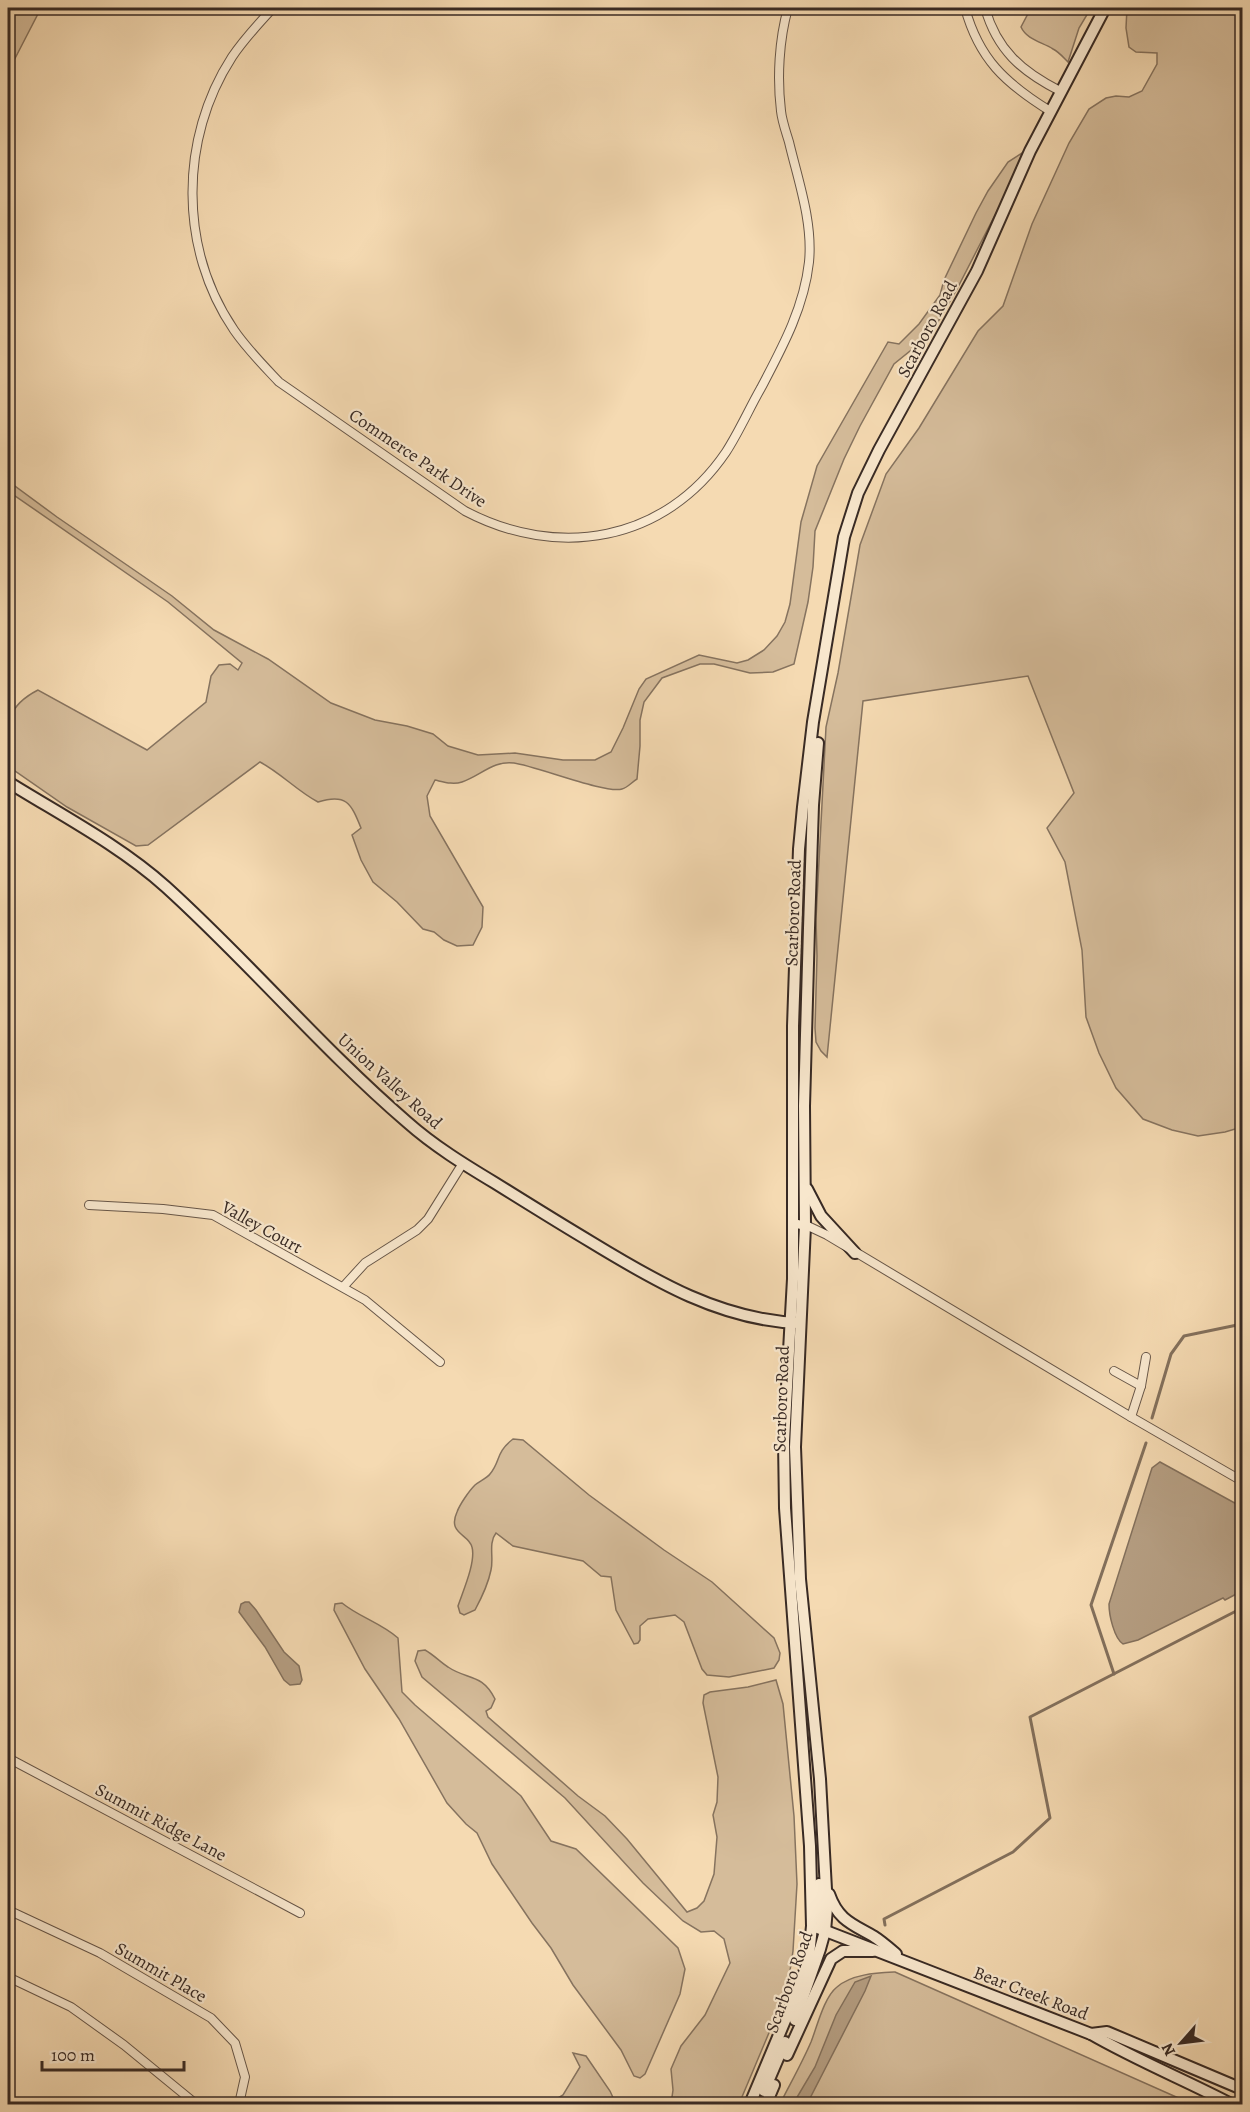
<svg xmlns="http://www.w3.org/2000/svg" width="1250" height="2112" font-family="Alegreya,serif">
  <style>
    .green { fill: #d5bc9a; stroke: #86735f; stroke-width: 1.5 }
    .water { fill: #b59e82; stroke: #83705c; stroke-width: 1.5 }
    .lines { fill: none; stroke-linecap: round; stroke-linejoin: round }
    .stream { stroke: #83705c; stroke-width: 3 }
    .street-casing { stroke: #675648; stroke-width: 10 }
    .secondary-casing { stroke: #382a24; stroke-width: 14 }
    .street { stroke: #f8e7cd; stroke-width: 8 }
    .secondary { stroke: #f8e7cd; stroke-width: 10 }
    .labels { text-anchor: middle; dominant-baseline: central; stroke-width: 4.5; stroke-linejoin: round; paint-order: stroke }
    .street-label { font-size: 18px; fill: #382a24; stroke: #f8e7cd }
  </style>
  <rect width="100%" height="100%" fill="#f5dab2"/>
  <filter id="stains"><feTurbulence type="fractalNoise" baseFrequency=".00333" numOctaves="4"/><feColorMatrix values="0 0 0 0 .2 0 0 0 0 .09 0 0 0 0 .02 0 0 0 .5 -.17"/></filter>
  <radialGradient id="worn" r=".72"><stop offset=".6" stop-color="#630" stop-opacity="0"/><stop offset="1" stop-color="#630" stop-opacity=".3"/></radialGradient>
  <g class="green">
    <polygon points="8,8 41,8 8,72"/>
    <path d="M1031,8H1091L1079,28L1068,62C1063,57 1059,52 1053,49C1042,42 1027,40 1021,27Z"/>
    <polygon points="1127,8 1242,8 1242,1127 1225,1132 1198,1136 1172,1130 1143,1119 1116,1088 1099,1053 1086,1017 1082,950 1065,862 1047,828 1074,793 1028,676 863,701 827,1057 821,1051 816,1042 815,1028 817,956 816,919 826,727 838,673 860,545 886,474 919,428 978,331 1003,306 1032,224 1069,143 1089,109 1106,98 1116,96 1129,97 1142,91 1157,64 1157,53 1136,52 1129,47 1126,28"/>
    <path d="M1022,153L1014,178L957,289L931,334L894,364L860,426L844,459L815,531L813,567L808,602L794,664L773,672L750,673L714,664H700L662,678L644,702L640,720V746L637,779C632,782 627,788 622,789C606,794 536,766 514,763C494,760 480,776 462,782C453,785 444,782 435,780L427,796L430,816L483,907L482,927L473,945L457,946L444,940L434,932L423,929L397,902L373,882L361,860L352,835L361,828C351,803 346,793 318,802C297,791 281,773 260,762L148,845L136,846L67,807L8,766C8,730 1,709 38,690L147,750L206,702L211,676L219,665L230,664L238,670L242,663L168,602L8,491V481L57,517L172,596L214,630L268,659L331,703L375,720L407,726L433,734L448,746L478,755L515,753L563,760H595L611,752L623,728L639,689L646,679L699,655L737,663L748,660L764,650L777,636L785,622L790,604L801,522L817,466L888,342L899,344L919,324L940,295L944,280L976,213L988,191L1008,162Z"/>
    <path d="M513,1439L523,1440L589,1495L664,1550L712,1582L774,1638L780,1653L779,1660L774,1668L729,1677L707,1675L702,1669L684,1622L675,1615L648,1619L640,1626V1640L638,1643L634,1644L616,1610L611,1577L601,1576L583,1561L513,1546L496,1533C488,1543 494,1558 491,1570C488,1585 482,1597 475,1610L464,1615L460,1613L458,1606C463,1591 476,1562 472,1547C469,1534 447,1534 457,1512C460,1504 469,1491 475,1485C480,1481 487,1478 490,1474C501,1461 495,1453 513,1439Z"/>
    <path d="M342,1603C359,1617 381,1623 398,1638L402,1692L415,1705L521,1796L551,1841L576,1849L678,1948L685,1969L680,1994L645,2074L640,2078L634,2076L621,2050L573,1985L551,1948L532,1923L492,1864L477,1833L466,1824L447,1803L399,1719L365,1669L334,1610L335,1604Z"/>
    <path d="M425,1650C434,1655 440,1662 448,1667C467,1680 482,1673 495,1699L491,1708L486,1711L488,1717L578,1796L605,1816L627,1839L687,1912L697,1908L704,1901L714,1874L717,1837L713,1815L717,1802L718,1777L703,1703L704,1695L710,1692L748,1687L776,1680L783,1704L794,1816L797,1884L793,1951L787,1990L739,2104H671L673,2090L671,2069L681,2046L705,2015L730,1963L724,1939L714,1931L701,1932L683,1921L643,1883L565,1798L422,1677L415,1661L418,1651Z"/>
    <path d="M895,1972L1192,2104H780C790,2084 802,2063 811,2042C817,2027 824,1997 837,1987C852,1974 876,1973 895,1972Z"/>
    <polygon points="573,2053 586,2056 610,2091 616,2104 548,2104 563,2095 580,2067"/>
  </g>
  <g class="water">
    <path d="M1160,1462L1242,1507V1591L1225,1600L1223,1598L1138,1640L1123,1644C1114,1638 1109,1615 1109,1604L1152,1468Z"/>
    <polygon points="245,1602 249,1602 256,1610 284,1652 299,1666 302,1680 300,1684 290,1685 284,1680 265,1647 239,1612 241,1604"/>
    <polygon points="871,1976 865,1991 807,2104 793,2104 815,2067 836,2015 855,1982"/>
  </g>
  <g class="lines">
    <g class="stream">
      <polyline points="1152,1418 1171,1354 1184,1336 1242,1324"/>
      <polyline points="1114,1674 1091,1605 1146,1443"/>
      <polyline points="885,1925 884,1919 1013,1852 1050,1818 1030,1717 1242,1608"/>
    </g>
    <defs>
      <g id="street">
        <path d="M273,8C259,23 244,39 232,57C179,139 179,249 234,330C247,349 263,365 279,382L465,511C558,560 665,542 726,452C739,432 749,409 761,388C782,348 804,308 809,262C813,222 798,180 789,142C786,132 782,121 781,111C777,78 779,40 788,8"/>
        <path d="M965,8C979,59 1005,83 1050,111"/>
        <path d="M985,8C997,50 1021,71 1060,91"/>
        <polyline points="89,1205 163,1209 213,1215 365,1300 440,1362"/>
        <polyline points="793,1223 810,1227 827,1235 1131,1417 1242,1481"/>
        <polyline points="344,1286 365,1263 417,1230 428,1219 463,1163"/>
        <polyline points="1114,1371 1141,1386"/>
        <polyline points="1131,1417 1141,1386 1146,1357"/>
        <polyline points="8,1758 300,1913"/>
        <polyline points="8,1910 100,1953 211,2018 235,2043 245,2077 239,2104"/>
        <polyline points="8,1977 71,2007 124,2045 196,2104"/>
      </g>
      <g id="secondary">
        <path d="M8,782C61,815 119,845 166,887C249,962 322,1049 407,1122C434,1146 465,1165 495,1183C527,1203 559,1223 591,1242C655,1281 721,1320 798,1323"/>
        <polyline points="807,1189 821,1216 855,1253"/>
        <polyline points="819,1884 821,1922"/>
        <path d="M829,1894C838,1920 852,1924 873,1936C881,1941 889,1948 896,1954"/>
        <path d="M818,1928L1091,2034C1136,2060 1185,2080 1231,2104"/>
        <polyline points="795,2020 820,1949 825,1931 827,1908 820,1779 800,1579 795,1447 805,1226 804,1106 809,928 813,805 818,743"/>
        <polyline points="1091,2034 1107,2032 1242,2089"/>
        <polyline points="787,2055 831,1959 843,1951 873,1951"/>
        <polyline points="764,2091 785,2042"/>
        <polyline points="750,2104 802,1980 809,1956 812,1926 810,1846 785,1508 784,1441 793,1279 793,1026 799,849 803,807 813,722 844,537 858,493 879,450 977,271 1030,151 1105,8"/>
        <polyline points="766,2104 774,2085"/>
      </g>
    </defs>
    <use href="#street" class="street-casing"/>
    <use href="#secondary" class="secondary-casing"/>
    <use href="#street" class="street"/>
    <use href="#secondary" class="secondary"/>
  </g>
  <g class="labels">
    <g class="street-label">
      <text transform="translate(927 329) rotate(-62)">Scarboro Road</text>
      <text transform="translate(418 458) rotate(34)">Commerce Park Drive</text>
      <text transform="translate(793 913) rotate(-88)">Scarboro Road</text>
      <text transform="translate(390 1081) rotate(42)">Union Valley Road</text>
      <text transform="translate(262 1227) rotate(29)">Valley Court</text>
      <text transform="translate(781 1399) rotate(-88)">Scarboro Road</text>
      <text transform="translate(161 1822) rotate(28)">Summit Ridge Lane</text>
      <text transform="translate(161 1972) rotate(30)">Summit Place</text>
      <text transform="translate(789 1982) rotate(-70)">Scarboro Road</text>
      <text transform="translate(1031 1993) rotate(21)">Bear Creek Road</text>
    </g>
  </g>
  <rect width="1250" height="2112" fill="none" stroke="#f5dab2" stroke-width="30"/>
  <rect x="9" y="9" width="1232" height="2094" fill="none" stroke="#382a24" stroke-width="3"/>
  <rect x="15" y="15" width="1220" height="2082" fill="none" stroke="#382a24" stroke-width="1.5"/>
  <g transform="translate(1181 2043) rotate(242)" stroke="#f8e7cd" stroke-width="4.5" paint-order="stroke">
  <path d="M0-4.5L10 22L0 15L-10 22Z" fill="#382a24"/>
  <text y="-9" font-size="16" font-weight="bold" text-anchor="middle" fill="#382a24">N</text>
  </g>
  <path d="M42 2061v9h142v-9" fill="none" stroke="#382a24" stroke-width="3"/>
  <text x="51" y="2061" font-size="18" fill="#382a24" stroke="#f8e7cd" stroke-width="4.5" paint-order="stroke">100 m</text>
  <rect width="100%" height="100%" filter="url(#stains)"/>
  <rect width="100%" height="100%" fill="url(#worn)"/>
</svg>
